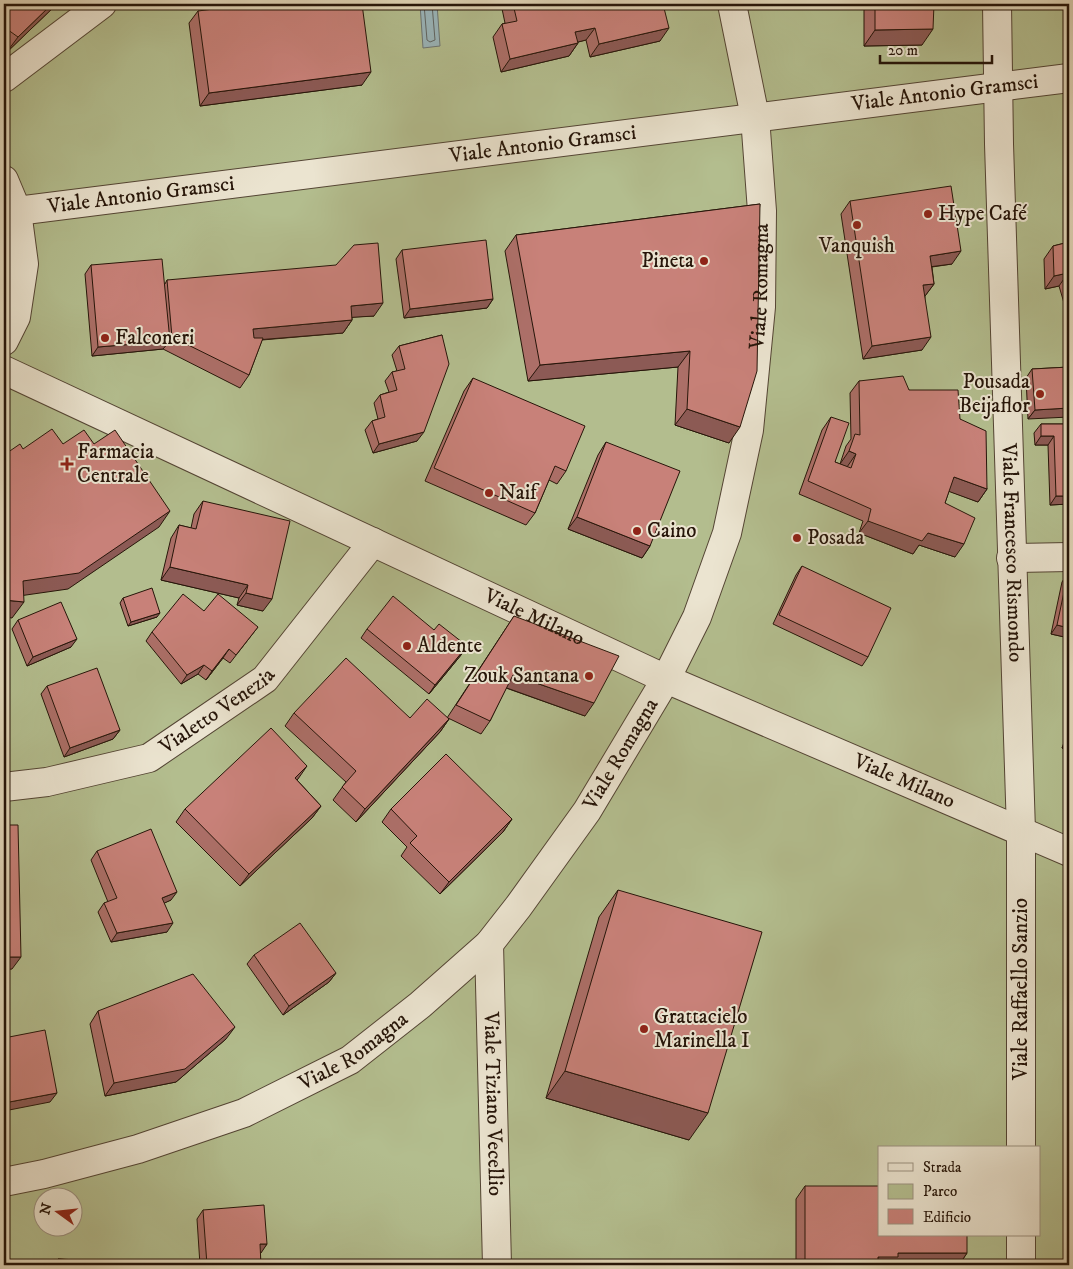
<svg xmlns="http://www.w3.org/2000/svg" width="1073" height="1269" font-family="'IM FELL DW Pica',serif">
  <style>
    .green { fill: #b3bd8e; stroke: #6c694c; fill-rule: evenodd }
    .water { fill: #9ab5ba; stroke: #6c7573 }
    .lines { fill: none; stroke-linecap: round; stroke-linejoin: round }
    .shore { stroke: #606562; stroke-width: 1 }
    .pedestrian-casing { stroke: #544534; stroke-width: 30 }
    .minor-casing { stroke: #544534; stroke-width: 30 }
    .tertiary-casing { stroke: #544534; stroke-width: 30 }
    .pedestrian { stroke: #ebe4d0; stroke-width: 28 }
    .minor { stroke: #ebe4d0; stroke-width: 28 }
    .tertiary { stroke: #ebe4d0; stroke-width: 28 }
    .wall { fill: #ac6f68; stroke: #261509 }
    .shaded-wall { fill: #8c5a55; stroke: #261509 }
    .building { fill: #c88179; stroke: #261509 }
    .poi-dot { fill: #8f2418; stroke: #ebe4d0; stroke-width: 2 }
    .labels { text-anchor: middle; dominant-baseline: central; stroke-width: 4; stroke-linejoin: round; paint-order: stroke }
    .street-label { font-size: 21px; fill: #261509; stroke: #ebe4d0 }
    .poi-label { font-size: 21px; fill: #261509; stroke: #ebe4d0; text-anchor: start }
  </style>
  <rect width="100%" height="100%" fill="#e0d5b7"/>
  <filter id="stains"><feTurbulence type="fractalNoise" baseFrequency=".004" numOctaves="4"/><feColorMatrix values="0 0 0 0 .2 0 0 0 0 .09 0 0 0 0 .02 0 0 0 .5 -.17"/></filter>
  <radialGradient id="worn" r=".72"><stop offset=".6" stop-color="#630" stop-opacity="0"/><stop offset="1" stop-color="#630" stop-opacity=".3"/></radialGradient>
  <path class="green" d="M4,4H1069V1265H4ZM879,1148H1039V1235H879ZM42,1196H72V1226H42Z"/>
  <polygon class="water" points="420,4 437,4 440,46 423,48"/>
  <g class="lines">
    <polyline class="shore" points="424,4 427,40 430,42 435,40 432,4"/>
    <defs>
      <g id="pedestrian">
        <path id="s1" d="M17,211L998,87"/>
        <path id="s2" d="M666,679L697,617L727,533L749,430L761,307L762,211L755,117L732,4"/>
      </g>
      <g id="minor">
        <path id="s3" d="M997,4L999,144L1021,831V1148"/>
        <polyline points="4,78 102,4"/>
        <polyline points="998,87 1069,78"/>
        <polyline points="4,180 17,211 24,264 16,317 4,341"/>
        <path id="s4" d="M4,370L666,679"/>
        <polyline points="1011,558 1069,557"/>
        <path id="s5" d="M4,787L47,782L149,758L265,679L373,542"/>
        <path id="s6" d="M489,944L497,1265"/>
        <polyline points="1021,1265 1021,1235"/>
      </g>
      <g id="tertiary">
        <path id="s7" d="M4,1182L44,1174L138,1149L244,1113L350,1060L420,1005L489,944L518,907L587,811L666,679L1069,852"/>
      </g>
    </defs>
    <use href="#pedestrian" class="pedestrian-casing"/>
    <use href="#minor" class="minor-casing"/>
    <use href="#tertiary" class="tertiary-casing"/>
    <use href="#pedestrian" class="pedestrian"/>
    <use href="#minor" class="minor"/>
    <use href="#tertiary" class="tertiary"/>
  </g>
  <g class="wall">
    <polygon points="4,4 57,4 6,53 4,51"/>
    <polygon points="501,4 663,4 660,41 590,57 586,40 578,42 578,43 569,56 501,72 493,37 502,24 505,23"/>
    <polygon points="864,4 934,4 922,45 864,46"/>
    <polygon points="198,11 362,85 200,106 189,23"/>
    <polygon points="850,201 952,264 932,267 934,284 925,296 922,350 863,359 841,214"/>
    <polygon points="760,204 729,443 675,425 678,367 528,381 505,251 516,235"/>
    <polygon points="1069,242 1069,320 1059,286 1045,289 1044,259 1053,246"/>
    <polygon points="402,250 493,299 487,308 404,318 396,259"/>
    <polygon points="91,265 165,284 167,280 374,316 352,317 352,320 343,333 262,340 249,375 240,388 163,349 92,356 85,274"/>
    <polygon points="442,335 417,441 373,453 365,430 372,421 378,419 374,403 380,395 389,392 385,381 392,372 397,371 392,355 399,346"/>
    <polygon points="1069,367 1028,419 1026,378 1032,369"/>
    <polygon points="473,378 566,471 557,484 549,480 535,513 526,525 425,481 464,391"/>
    <polygon points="859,381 909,390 960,419 987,489 978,502 949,491 945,503 955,557 919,545 913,554 859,533 863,521 799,494 822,430 831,417 835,462 840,464 846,446 851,439 850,393"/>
    <polygon points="1041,424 1069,424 1069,504 1050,505 1048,445 1035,445 1034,433"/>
    <polygon points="606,442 650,546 642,558 568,529 598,455"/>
    <polygon points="203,501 263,611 237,605 239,598 161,580 171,538 179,525 191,528 194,514"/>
    <polygon points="802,566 868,657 862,666 773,624 796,575"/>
    <polygon points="1068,573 1069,573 1069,638 1051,634 1062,582"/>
    <polygon points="123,598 157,617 128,626 120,603"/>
    <polygon points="204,611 258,627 230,663 223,658 206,680 198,674 181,684 146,641 152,632"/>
    <polygon points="514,616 585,716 506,688 490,721 481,734 448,718 449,719 440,732 356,822 333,800 346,782 285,726 294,713 410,718 447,718"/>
    <polygon points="18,620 71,647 27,666 12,629"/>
    <polygon points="367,629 434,630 467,646 461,655 429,694 361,638"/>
    <polygon points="47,686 120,730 113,739 64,757 41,694"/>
    <polygon points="1069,728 1069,751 1062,748"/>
    <polygon points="298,779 297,780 321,806 312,818 240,886 176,822 185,809"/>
    <polygon points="391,809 512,819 503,832 440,894 401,856 407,847 382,822"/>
    <polygon points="97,851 171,900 164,903 167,932 111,942 98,912 104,903 108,902 91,860"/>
    <polygon points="618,890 689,1140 546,1098 599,917"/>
    <polygon points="254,955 336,973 329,982 283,1015 247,964"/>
    <polygon points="1069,969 1069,1011 1068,1011 1066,974"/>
    <polygon points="98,1011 226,1039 176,1082 105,1096 90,1024"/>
    <polygon points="805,1186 967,1253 959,1265 796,1265 796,1199"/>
    <polygon points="203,1210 267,1244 260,1253 261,1265 200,1265 197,1219"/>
    <polygon points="58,1259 142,1265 54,1265"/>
  </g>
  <g class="shaded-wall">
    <polygon points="52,4 57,4 6,53 18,37"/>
    <polygon points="595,28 586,40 566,45 575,32"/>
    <polygon points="669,28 660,41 590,57 599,44"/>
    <polygon points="933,29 922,45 864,46 875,30"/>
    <polygon points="578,43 569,56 501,72 510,59"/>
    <polygon points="371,72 362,85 200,106 209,93"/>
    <polygon points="961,251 952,264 921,268 930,256"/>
    <polygon points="1068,273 1059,286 1045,289 1054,276"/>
    <polygon points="934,284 925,296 914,298 923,285"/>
    <polygon points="493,299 487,308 404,318 410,309"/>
    <polygon points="383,303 374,316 342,318 351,306"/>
    <polygon points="352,320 343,333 244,341 253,329"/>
    <polygon points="931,337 922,350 863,359 872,346"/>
    <polygon points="170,341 163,349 92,356 98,347"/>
    <polygon points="690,351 678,367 528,381 540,365"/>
    <polygon points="1069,408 1069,417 1028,419 1035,410"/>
    <polygon points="687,409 740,427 729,443 675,425"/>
    <polygon points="424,432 417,441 373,453 379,444"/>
    <polygon points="1041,436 1054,436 1048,445 1035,445"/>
    <polygon points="849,451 856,454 847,467 840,464"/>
    <polygon points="954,477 987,489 978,502 945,490"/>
    <polygon points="1056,496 1069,496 1069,504 1050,505"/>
    <polygon points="170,511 159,527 68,589 12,597 23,581"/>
    <polygon points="577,517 650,546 642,558 568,529"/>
    <polygon points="868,521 928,533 964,544 955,557 919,545 913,554 859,533"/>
    <polygon points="170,567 248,585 239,598 161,580"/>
    <polygon points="246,593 272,599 263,611 237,605"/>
    <polygon points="4,600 24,602 12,618 4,617"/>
    <polygon points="160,613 157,617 128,626 131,622"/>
    <polygon points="1057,625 1069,628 1069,638 1051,634"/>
    <polygon points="77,639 71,647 27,666 33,657"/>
    <polygon points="467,646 461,655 429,694 435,685"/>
    <polygon points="229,649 223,658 206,680 212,671"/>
    <polygon points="204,665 198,674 181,684 187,675"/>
    <polygon points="513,675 594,703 585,716 504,687"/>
    <polygon points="449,719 440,732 356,822 365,809"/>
    <polygon points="120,730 113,739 64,757 70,748"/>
    <polygon points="1069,738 1069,751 1062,748"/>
    <polygon points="307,766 298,779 286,791 295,778"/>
    <polygon points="321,806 312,818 240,886 249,874"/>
    <polygon points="512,819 503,832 440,894 449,882"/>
    <polygon points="177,892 171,900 156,907 162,898"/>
    <polygon points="173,923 167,932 111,942 117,933"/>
    <polygon points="4,957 21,957 12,969 4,970"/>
    <polygon points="336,973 329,982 283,1015 289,1006"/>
    <polygon points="235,1027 226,1039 176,1082 105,1096 114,1083"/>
    <polygon points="565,1071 708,1113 689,1140 546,1098"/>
    <polygon points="57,1093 50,1102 4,1111 4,1103"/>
    <polygon points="260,1244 267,1244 261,1253 253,1253"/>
    <polygon points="898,1253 967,1253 959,1265 873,1265 878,1257"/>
  </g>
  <g class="building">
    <polygon points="4,4 52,4 18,37 4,27"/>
    <polygon points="252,4 362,4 371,72 209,93 198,11"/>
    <polygon points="513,4 663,4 669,28 599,44 595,28 575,32 578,43 510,59 502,24 517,21"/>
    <polygon points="875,4 934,4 933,29 875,30"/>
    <polygon points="951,186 961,251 930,256 934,284 923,285 931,337 872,346 850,201"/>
    <polygon points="760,204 757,371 740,427 687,409 690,351 540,365 516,235"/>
    <polygon points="486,240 493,299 410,309 402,250"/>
    <polygon points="1069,242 1069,278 1068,273 1054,276 1053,246"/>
    <polygon points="378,243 383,303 351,306 352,320 253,329 254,338 263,338 249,375 172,337 167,280 336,265 354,245"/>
    <polygon points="162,259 170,341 98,347 91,265"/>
    <polygon points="442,335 449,364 424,432 379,444 372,421 385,417 380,395 397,390 392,372 405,369 399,346"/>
    <polygon points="1069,367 1069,408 1035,410 1032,369"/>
    <polygon points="903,376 909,390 958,390 960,419 986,431 987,489 954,477 945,503 975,518 964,544 928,533 922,541 868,521 871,509 808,481 831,417 849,423 835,462 851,468 856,454 849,451 855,434 860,435 859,381"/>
    <polygon points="473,378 585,426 566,471 555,466 535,513 434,468"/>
    <polygon points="1041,424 1069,424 1069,496 1056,496 1054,436 1041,436"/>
    <polygon points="52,429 63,444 84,430 94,444 115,430 170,511 79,573 23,581 24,602 4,600 4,455 20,444 23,449"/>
    <polygon points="606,442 680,471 650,546 577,517"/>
    <polygon points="203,501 290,521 272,599 246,593 248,585 170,567 179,525 196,529"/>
    <polygon points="802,566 891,608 868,657 779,615"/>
    <polygon points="1068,573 1069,573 1069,628 1057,625"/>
    <polygon points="152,588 160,613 131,622 123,598"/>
    <polygon points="183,594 204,611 218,594 258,627 236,655 229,649 212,671 204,665 187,675 152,632"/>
    <polygon points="393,596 434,630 439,624 467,646 435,685 367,629"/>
    <polygon points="61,602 77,639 33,657 18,620"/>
    <polygon points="514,616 619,656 594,703 513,675 490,721 456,705"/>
    <polygon points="346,658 410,718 427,699 449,719 365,809 342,787 356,771 294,713"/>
    <polygon points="97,668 120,730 70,748 47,686"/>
    <polygon points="271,728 307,766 295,778 321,806 249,874 185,809"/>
    <polygon points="446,754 512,819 449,882 410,843 417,836 391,809"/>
    <polygon points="4,825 18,825 21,957 4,957"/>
    <polygon points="151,829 177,892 162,898 173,923 117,933 104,903 117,898 97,851"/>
    <polygon points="618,890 762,932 708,1113 565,1071"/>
    <polygon points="300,923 336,973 289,1006 254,955"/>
    <polygon points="193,974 235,1027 185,1069 114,1083 98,1011"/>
    <polygon points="45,1030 57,1093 4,1103 4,1038"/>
    <polygon points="805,1186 879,1186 879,1235 967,1235 967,1253 898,1253 898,1257 878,1257 878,1265 805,1265"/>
    <polygon points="264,1205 267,1244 260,1244 261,1265 207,1265 203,1210"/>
    <polygon points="58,1259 142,1263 142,1265 58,1265"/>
  </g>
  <g class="poi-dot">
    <circle cx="928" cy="214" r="5"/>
    <circle cx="857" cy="225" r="5"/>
    <circle cx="704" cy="261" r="5"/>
    <circle cx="105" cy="338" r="5"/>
    <circle cx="1040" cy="394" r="5"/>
    <path d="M64.5 456.5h5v5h5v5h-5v5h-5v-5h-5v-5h5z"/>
    <circle cx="489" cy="493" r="5"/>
    <circle cx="637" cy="531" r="5"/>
    <circle cx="797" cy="538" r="5"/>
    <circle cx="407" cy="646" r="5"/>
    <circle cx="589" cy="676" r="5"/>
    <circle cx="644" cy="1029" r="5"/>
  </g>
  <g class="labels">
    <g class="street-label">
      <text transform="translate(945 93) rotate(-7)">Viale Antonio Gramsci</text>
      <text stroke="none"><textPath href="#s1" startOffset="530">Viale Antonio Gramsci</textPath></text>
      <text stroke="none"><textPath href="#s1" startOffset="125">Viale Antonio Gramsci</textPath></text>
      <text stroke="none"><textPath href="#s2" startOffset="408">Viale Romagna</textPath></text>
      <text stroke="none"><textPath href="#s3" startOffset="549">Viale Francesco Rismondo</textPath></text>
      <text stroke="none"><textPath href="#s4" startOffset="585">Viale Milano</textPath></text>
      <text stroke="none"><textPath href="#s5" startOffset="231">Vialetto Venezia</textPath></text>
      <text stroke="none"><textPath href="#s7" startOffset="781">Viale Romagna</textPath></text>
      <text stroke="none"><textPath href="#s7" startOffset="1128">Viale Milano</textPath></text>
      <text transform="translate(1021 989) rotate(-90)">Viale Raffaello Sanzio</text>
      <text stroke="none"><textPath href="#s7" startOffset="376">Viale Romagna</textPath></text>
      <text stroke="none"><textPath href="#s6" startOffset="160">Viale Tiziano Vecellio</textPath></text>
    </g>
    <g class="poi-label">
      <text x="938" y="214">Hype Café</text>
      <text x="857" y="246" text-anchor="middle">Vanquish</text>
      <text x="694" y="261" text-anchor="end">Pineta</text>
      <text x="115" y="338">Falconeri</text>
      <text x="1030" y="382" text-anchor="end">Pousada<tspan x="1030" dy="24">Beijaflor</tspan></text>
      <text x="77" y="452">Farmacia<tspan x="77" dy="24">Centrale</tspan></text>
      <text x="499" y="493">Naif</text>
      <text x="647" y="531">Caino</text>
      <text x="807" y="538">Posada</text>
      <text x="417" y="646">Aldente</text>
      <text x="579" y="676" text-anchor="end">Zouk Santana</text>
      <text x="654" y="1017">Grattacielo<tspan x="654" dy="24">Marinella I</tspan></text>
    </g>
  </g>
  <rect width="1073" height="1269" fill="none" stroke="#e0d5b7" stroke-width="20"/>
  <rect x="5" y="5" width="1063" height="1259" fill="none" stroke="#261509" stroke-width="2.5"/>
  <rect x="10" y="10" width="1053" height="1249" fill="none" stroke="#261509"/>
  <rect x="878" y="1146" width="162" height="90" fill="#ebe4d0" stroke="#9c9180"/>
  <rect x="888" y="1163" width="25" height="8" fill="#ebe4d0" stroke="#9c9180"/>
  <text x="923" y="1172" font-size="15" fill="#261509">Strada</text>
  <rect x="888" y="1184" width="25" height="15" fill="#b3bd8e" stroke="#9c9180"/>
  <text x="923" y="1196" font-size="15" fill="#261509">Parco</text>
  <rect x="888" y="1209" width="25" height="15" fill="#c88179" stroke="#9c9180"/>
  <text x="923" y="1222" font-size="15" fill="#261509">Edificio</text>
  <g transform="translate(58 1212) rotate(285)"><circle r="24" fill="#ebe4d0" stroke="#9c9180"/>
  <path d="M0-4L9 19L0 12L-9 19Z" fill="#8f2418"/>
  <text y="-8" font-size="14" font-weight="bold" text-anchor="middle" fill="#261509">N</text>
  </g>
  <path d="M880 55v8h112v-8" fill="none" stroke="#261509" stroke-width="2.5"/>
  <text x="888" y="55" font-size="15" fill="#261509" stroke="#ebe4d0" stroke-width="4" paint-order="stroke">20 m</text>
  <rect width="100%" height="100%" filter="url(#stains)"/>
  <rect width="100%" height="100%" fill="url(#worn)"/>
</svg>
